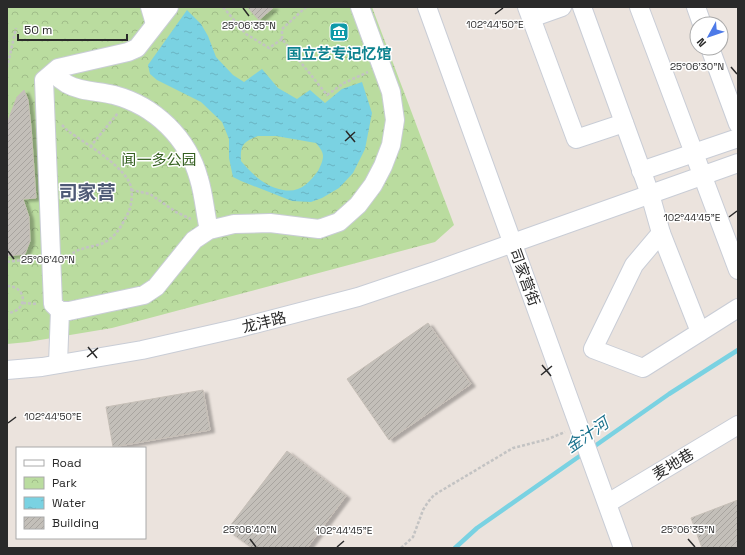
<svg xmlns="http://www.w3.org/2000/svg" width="745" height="555" font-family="'Space Grotesk','Noto Sans SC',sans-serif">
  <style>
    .park { fill: url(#park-crowns) }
    .water { fill: url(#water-ripples); fill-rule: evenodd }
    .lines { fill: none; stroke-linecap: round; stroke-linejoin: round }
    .stream { stroke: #7ad2e2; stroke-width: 4.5 }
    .building { fill: url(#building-hatch); stroke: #c6bfb7; filter: url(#shadow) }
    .minor-casing { stroke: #c9cdd6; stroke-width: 20 }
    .path { stroke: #c3c3c3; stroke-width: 2.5; stroke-dasharray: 3 2; stroke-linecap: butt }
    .minor { stroke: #fff; stroke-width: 18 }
    .ticks { fill: none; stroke: #2a2a2a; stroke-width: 1.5 }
    .labels { text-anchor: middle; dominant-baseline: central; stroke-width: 3; stroke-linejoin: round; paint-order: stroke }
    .culture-label { font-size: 15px; font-weight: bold; fill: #0d838f; stroke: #fff }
    .park-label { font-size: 15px; fill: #356021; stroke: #fff }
    .street-label { font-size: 15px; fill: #2a2a2a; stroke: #fff }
    .water-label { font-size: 16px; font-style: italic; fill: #1b728d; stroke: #fff }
    .district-label { font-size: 19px; font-weight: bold; fill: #4f5a76; stroke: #fff }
    .ticks-label { font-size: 10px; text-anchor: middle; fill: #2a2a2a; stroke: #fff; stroke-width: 3; stroke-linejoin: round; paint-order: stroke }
  </style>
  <defs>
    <pattern id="park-crowns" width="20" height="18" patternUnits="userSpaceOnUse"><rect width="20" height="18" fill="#badc9f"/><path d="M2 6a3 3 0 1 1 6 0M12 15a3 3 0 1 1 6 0" fill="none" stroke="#a0bd89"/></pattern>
    <pattern id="water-ripples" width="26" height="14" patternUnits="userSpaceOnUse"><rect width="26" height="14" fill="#7ad2e2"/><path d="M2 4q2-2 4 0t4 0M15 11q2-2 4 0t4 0" fill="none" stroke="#6ab4c2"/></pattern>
    <pattern id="building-hatch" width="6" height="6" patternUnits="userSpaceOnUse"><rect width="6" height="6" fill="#c3bfb9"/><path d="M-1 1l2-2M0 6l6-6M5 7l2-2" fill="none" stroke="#a8a49f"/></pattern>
    <filter id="shadow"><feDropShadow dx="4.5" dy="2.5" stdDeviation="1" flood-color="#0004"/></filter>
  </defs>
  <rect width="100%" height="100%" fill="#ebe3dd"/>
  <polygon class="park" points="7,7 372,7 454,225 435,242 112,328 28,342 7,344"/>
  <path class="water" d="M187,10L201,24L208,36L216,57L233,75L244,82L262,69L278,88L297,99L310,90L325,103L342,89L362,82L372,113L365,149L353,173L339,188L322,198L311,202L292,201L241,181L233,177L229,158V139L222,122L201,102L157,80L150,74L148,65ZM258,136H276L316,143C319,147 323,151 323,156C323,161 320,167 318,171C309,183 300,193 283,190C265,187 252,174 241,161C240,145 243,142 258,136Z"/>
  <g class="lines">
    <g class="stream">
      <polyline points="592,448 669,394 738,350"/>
      <polyline points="455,548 477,528 584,453"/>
    </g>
  </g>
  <g class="building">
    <polygon points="247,7 274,7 259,20"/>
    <polygon points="24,90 28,100 31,127 36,198 23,199 29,217 30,241 25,254 7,256 7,123 17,97"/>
    <polygon points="428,323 471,384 389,440 347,379"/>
    <polygon points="203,390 210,430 113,447 106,407"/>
    <polygon points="287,451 346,496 307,548 252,548 227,530"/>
    <polygon points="738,500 738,548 702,548 691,518"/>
  </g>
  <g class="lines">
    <defs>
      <g id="minor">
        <polyline points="150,7 155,24"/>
        <polyline points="169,7 137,48 128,52 58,68 44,80 53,304 60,311 69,311 144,295 156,287 194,240 209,230 234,224 270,223 319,229 339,222 358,205 373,185 383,166 391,145 395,120 391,92 360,7"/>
        <polyline points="427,7 623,548"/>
        <polyline points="527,7 576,139 624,123"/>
        <polyline points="582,7 650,194 661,233 634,265 593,349 643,368 738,308"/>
        <polyline points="639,7 738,270"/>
        <polyline points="696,7 702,24"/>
        <polyline points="531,18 562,7"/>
        <polyline points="710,48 738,124"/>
        <path d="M53,73C57,77 62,81 67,84C81,92 99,91 114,95C155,106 188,138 199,179C204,195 205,213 209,230"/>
        <polyline points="641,171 738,138"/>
        <polyline points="661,233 700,332"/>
        <polyline points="58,364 60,311"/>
        <polyline points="7,370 42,367 142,350 239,328 358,297 435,271 513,243 738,163"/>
        <polyline points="608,503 738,425"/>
      </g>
    </defs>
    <use href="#minor" class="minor-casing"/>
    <g class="path">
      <polyline points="223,7 246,34 269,48 282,39 327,95 344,83 368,72"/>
      <polyline points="282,39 282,29 306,7"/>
      <polyline points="7,68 16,28"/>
      <path d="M62,125L68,131C85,143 127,168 131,187C133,197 131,209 126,217C121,227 115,237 105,242C99,246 89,246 82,249C76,250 71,255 66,258"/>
      <polyline points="90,147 118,113"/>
      <polyline points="131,190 150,194 176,212 191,219"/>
      <polyline points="7,262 37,258"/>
      <path d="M7,286C28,286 28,312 7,313"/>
      <polyline points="23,303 38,304"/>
      <polyline points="401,548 413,537 423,510 428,502 434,495 513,448 548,439 565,432"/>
    </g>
    <use href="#minor" class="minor"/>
  </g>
  <path class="ticks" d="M243,8L249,16M495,14L503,8M731,67L737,74M346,131L355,142M345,141L355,132M729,217L737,211M8,251L14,259M88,347L97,358M87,357L98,348M542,365L551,376M541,375L552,366M8,423L16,417M250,539L256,547M688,539L695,547M337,547L344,541"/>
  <defs>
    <symbol id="museum-square" viewBox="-11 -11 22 22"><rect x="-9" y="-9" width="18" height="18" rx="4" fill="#0f9aa8" stroke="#fff"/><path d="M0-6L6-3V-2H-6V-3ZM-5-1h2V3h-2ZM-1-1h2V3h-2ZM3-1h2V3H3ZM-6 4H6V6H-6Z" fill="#fff"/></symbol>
  </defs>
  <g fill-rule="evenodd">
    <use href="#museum-square" x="328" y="21" width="22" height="22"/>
  </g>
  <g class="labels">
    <g class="culture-label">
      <text x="339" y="53">国立艺专记忆馆</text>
    </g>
    <g class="park-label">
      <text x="159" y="159">闻一多公园</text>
    </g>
    <g class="street-label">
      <text transform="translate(525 277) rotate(70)">司家营街</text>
      <text transform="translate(264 322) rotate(-14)">龙沣路</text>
      <text transform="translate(673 464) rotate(-31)">麦地巷</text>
    </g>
    <g class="water-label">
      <text transform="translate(587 435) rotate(-35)">金汁河</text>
    </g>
    <g class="district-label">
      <text x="87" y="192">司家营</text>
    </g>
  </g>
  <g class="ticks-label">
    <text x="495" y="28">102°44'50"E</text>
    <text x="249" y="29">25°06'35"N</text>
    <text x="697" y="70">25°06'30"N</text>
    <text x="692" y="221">102°44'45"E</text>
    <text x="48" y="263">25°06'40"N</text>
    <text x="53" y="420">102°44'50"E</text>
    <text x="250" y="533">25°06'40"N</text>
    <text x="688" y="533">25°06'35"N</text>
    <text x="344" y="534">102°44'45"E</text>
  </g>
  <rect width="745" height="555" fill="none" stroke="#2a2a2a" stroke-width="16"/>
  <rect x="16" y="447" width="130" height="92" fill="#ffffff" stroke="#aaaaaa"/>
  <rect x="24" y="460" width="20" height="6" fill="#ffffff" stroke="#aaaaaa"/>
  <text x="52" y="467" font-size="12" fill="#2a2a2a">Road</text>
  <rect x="24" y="477" width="20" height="12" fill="url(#park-crowns)" stroke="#aaaaaa"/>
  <text x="52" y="487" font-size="12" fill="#2a2a2a">Park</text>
  <rect x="24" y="497" width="20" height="12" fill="url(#water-ripples)" stroke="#aaaaaa"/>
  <text x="52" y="507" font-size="12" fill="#2a2a2a">Water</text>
  <rect x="24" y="517" width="20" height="12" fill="url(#building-hatch)" stroke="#aaaaaa"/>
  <text x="52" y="527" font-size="12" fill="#2a2a2a">Building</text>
  <g transform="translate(709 36) rotate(230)"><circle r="19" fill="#ffffff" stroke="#aaaaaa"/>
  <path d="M0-3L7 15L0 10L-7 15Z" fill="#4d7ae8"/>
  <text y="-6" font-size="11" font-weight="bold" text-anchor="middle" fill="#2a2a2a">N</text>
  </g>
  <path d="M18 34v6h109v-6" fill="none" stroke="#2a2a2a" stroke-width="2"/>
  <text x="24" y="34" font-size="12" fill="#2a2a2a" stroke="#ffffff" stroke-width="3" paint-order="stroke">50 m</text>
</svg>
